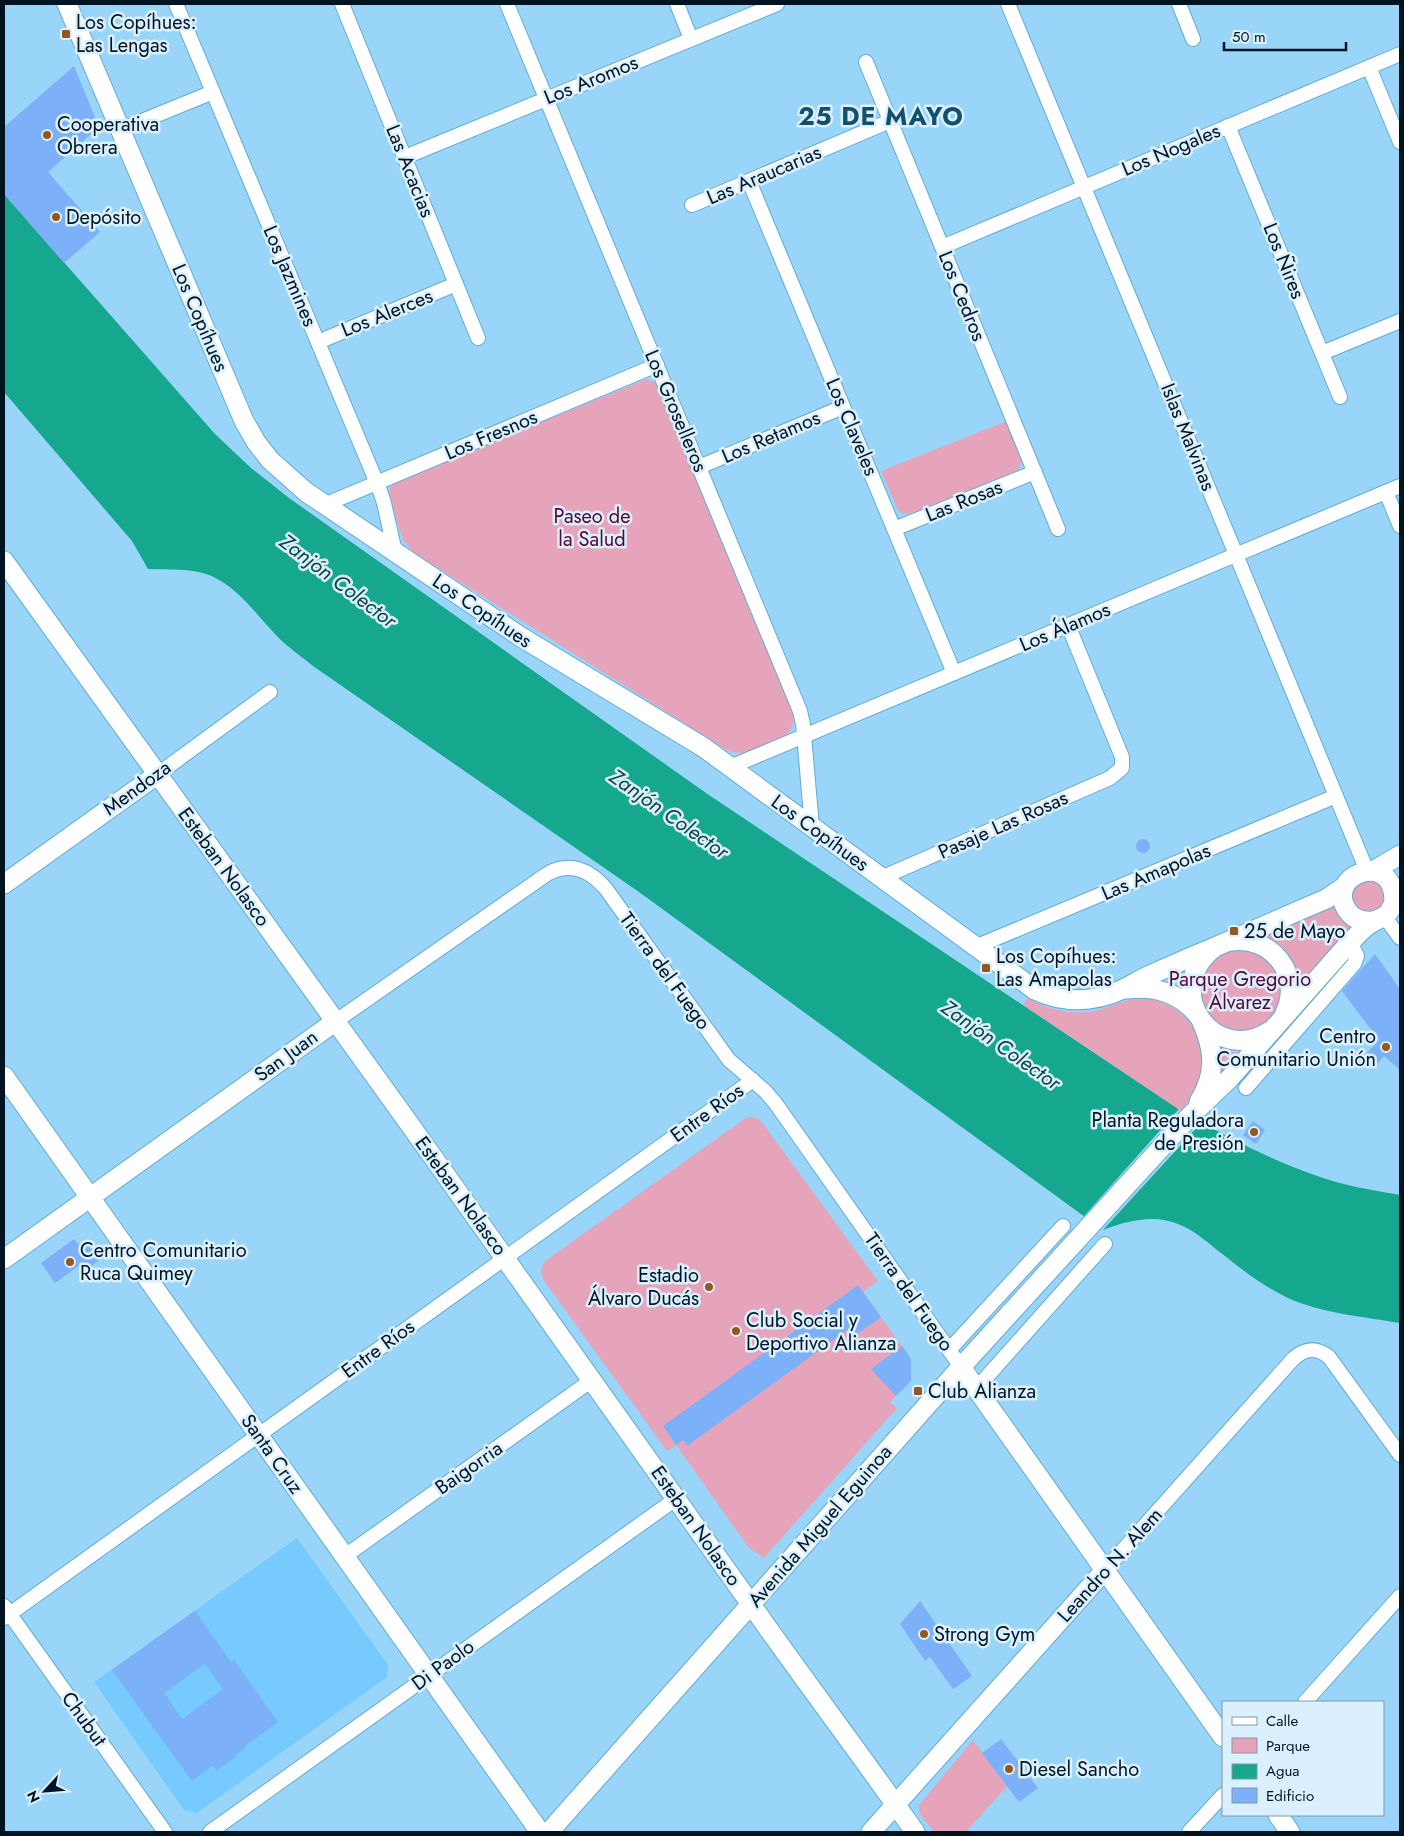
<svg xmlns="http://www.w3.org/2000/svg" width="1404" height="1836" font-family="Jost,sans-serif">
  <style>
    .built { fill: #76cafd }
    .green { fill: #e6a4bb }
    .water { fill: #15a88e }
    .pier { fill: #99d4f9 }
    .building { fill: #7cb0f8; fill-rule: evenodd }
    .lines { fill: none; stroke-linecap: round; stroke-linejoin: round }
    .street-casing { stroke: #60abd7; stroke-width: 16 }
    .secondary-casing { stroke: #60abd7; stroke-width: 21 }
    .street { stroke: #fff; stroke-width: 14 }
    .secondary { stroke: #fff; stroke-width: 19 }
    .poi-dot { fill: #965620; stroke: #daf0fe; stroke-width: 2 }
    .labels { text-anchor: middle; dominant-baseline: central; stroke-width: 5; stroke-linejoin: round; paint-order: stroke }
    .poi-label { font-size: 20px; fill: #001320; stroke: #daf0fe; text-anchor: start }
    .street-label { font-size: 20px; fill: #001320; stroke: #daf0fe }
    .park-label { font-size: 20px; fill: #580530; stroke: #daf0fe }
    .water-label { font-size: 21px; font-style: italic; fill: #0f473c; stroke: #daf0fe }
    .district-label { font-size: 25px; font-weight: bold; letter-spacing: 1px; fill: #135070; stroke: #daf0fe }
  </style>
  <rect width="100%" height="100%" fill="#99d4f9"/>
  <polygon class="built" points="297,1538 388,1665 387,1677 197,1813 184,1810 94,1682"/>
  <g class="green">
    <path d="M647,379L658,384L793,709C794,717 794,725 789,732C783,740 753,752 742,753C737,753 732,752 727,750L414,553L403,540L389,497L390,487L399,480Z"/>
    <polygon points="1007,421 1022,460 1020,466 1017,471 910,514 903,514 898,510 881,471"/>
    <path d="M1372,878L1383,886L1385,902L1378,911L1367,914L1352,906C1351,884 1351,884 1372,878Z"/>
    <path d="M1335,904L1354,926L1300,985C1297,960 1283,944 1261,936Z"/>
    <polygon points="1243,948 1268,958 1282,981 1280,1008 1269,1023 1246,1033 1222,1029 1215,1025 1198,997 1205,966 1225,950"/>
    <path d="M1028,998C1045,1008 1066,1014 1086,1012C1102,1011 1115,1003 1130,1000C1161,993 1193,1014 1200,1044C1207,1069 1197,1091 1181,1111L1023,1005Z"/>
    <polygon points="1220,1047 1239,1053 1220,1075 1218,1048"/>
    <path d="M747,1117H753L761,1121L878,1281L863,1292L911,1359V1381L890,1402L897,1408L764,1558L749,1548L676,1445L667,1451L545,1282C539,1273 540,1265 548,1259Z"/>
    <polygon points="973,1740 1007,1786 966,1832 934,1832 919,1813 919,1805"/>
  </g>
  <path class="water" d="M4,194L215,434L251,468L289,498L706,793L1181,1111C1230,1139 1282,1166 1336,1182C1357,1188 1379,1191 1400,1195V1323C1365,1317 1321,1313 1288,1298C1265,1287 1245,1272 1225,1256C1210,1245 1195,1230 1178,1224C1153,1214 1127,1221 1103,1230L639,892L313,666C301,656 286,646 275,634C255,613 237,586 209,575C191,568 167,570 148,569L132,541L4,392Z"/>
  <polygon class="pier" points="1179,1109 1201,1123 1103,1230 1084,1216"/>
  <g class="building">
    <polygon points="74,66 99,127 48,172 100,232 64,263 4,194 4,127"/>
    <circle cx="1143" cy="846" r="7"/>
    <polygon points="1375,954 1400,989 1400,1070 1384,1056 1377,1064 1366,1054 1379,1040 1342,991"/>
    <polygon points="1253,1121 1265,1130 1256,1144 1243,1135"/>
    <polygon points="74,1239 79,1245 85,1240 99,1260 88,1269 83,1263 55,1283 41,1263"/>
    <polygon points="858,1285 881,1317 853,1337 847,1330 687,1446 683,1440 676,1445 663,1426"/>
    <polygon points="902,1346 911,1359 911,1381 896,1396 871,1369"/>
    <polygon points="920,1601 972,1676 953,1689 930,1657 925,1661 900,1624"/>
    <path d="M195,1611L231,1662L234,1660L278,1722L245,1746L246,1748L235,1755L236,1757L217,1770L213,1766L192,1781L112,1670ZM205,1664L223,1689L182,1719L164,1693Z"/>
    <polygon points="1001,1739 1038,1788 1019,1802 982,1753"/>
  </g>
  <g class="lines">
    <defs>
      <g id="street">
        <polyline points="176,4 379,488 384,503 395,552"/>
        <polyline points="342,4 478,338"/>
        <polyline points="507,4 800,711 803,724 812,827"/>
        <polyline points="677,4 691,39"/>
        <polyline points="1008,4 1367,871"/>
        <polyline points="1179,4 1193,39"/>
        <polyline points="866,62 1058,529"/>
        <polyline points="1369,67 1400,142"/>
        <polyline points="1228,126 1340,397"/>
        <polyline points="120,130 213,92"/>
        <polyline points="405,157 777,4"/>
        <polyline points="749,181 954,673"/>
        <polyline points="692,205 890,121"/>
        <polyline points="942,247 1400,54"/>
        <polyline points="318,342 456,284"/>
        <polyline points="1322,353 1400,321"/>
        <polyline points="699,467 843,407"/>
        <polyline points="1386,492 1400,526"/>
        <polyline points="324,505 657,365"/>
        <polyline points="894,529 1035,472"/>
        <polyline points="730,767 1400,486"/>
        <polyline points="158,774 270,692"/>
        <polyline points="881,878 1110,778 1122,768 1122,757 1068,625"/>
        <polyline points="1384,916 1400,938"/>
        <polyline points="975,947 1336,796"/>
        <path d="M336,1021L547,874C570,861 590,870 606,889L729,1060L765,1091L776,1104L961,1367"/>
        <polyline points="1246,1088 1354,964 1357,956 1350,942"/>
        <polyline points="949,1350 1063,1226"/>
        <polyline points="976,1389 1105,1244"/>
        <polyline points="345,1556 592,1380"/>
        <path d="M1105,1570L1293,1359C1305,1348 1316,1347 1329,1357L1400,1455"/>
        <polyline points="4,1606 165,1832"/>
        <polyline points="4,1618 753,1080"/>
        <polyline points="1305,1702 1400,1596"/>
        <polyline points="210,1832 677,1498"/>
        <polyline points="1189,1832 1223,1795"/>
      </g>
      <g id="secondary">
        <path d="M67,4L244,421L256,442L270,460L306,492L521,637L703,747L1035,990C1062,1003 1093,1003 1121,990C1130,986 1139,980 1148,976C1170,966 1193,956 1215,947"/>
        <path d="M4,561C254,907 504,1254 750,1603C804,1680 861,1755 915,1832"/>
        <polyline points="1373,871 1400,855"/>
        <polyline points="4,884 158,774"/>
        <path d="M1373,921C1362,922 1353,919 1347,910C1324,875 1393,849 1394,900"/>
        <path d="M1231,941C1272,935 1303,976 1285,1013"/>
        <path d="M1127,989C1155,986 1178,992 1197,1014"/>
        <path d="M1270,1031C1215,1067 1158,991 1215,947L1326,899L1344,887"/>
        <polyline points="4,1076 540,1832"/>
        <path d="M1199,1102C1216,1074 1215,1052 1202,1022"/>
        <polyline points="4,1259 336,1021"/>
        <polyline points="961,1367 1223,1737"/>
        <polyline points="1278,1815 1290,1832"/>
        <path d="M549,1832L961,1367L1190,1116L1229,1079L1344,949C1353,940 1362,928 1373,922C1378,919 1383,918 1387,914C1393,908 1395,898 1400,890"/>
        <polyline points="871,1832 1105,1570"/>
      </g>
    </defs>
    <use href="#street" class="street-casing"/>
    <use href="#secondary" class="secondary-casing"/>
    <use href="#street" class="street"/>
    <use href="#secondary" class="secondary"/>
  </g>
  <g class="poi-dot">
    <rect x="61" y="29" width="10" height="10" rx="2.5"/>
    <circle cx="47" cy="135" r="5"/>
    <circle cx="56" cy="217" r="5"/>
    <rect x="1229" y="926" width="10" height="10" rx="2.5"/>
    <rect x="981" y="963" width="10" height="10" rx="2.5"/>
    <circle cx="1386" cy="1047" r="5"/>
    <circle cx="1254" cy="1132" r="5"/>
    <circle cx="70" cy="1262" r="5"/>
    <circle cx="709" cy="1287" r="5"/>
    <circle cx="736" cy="1331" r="5"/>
    <rect x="913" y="1386" width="10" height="10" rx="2.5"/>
    <circle cx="924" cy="1634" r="5"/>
    <circle cx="1009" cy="1769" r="5"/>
  </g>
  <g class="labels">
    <g class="poi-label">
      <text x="76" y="22">Los Copíhues:<tspan x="76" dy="23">Las Lengas</tspan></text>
      <text x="57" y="124">Cooperativa<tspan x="57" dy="23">Obrera</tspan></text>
      <text x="66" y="217">Depósito</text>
      <text x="1244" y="931">25 de Mayo</text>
      <text x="996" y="956">Los Copíhues:<tspan x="996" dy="23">Las Amapolas</tspan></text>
      <text x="1376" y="1036" text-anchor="end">Centro<tspan x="1376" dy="23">Comunitario Unión</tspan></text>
      <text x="1244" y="1120" text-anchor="end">Planta Reguladora<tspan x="1244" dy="23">de Presión</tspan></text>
      <text x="80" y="1250">Centro Comunitario<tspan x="80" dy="23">Ruca Quimey</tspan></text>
      <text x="699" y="1275" text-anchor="end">Estadio<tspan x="699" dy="23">Álvaro Ducás</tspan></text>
      <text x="746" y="1320">Club Social y<tspan x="746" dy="23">Deportivo Alianza</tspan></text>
      <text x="928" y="1391">Club Alianza</text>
      <text x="934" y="1634">Strong Gym</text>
      <text x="1019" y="1769">Diesel Sancho</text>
    </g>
    <g class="street-label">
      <text transform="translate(591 80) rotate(-22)">Los Aromos</text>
      <text transform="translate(1171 150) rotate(-23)">Los Nogales</text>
      <text transform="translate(410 171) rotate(68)">Las Acacias</text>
      <text transform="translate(764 175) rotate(-23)">Las Araucarias</text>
      <text transform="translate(1284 261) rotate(68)">Los Ñires</text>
      <text transform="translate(290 276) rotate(67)">Los Jazmines</text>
      <text transform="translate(962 296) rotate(68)">Los Cedros</text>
      <text transform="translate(387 313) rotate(-22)">Los Alerces</text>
      <text transform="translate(200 318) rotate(67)">Los Copíhues</text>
      <text transform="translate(676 411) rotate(67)">Los Groselleros</text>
      <text transform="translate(852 427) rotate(67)">Los Claveles</text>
      <text transform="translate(491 435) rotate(-23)">Los Fresnos</text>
      <text transform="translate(771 437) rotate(-23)">Los Retamos</text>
      <text transform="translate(1188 437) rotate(68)">Islas Malvinas</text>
      <text transform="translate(964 501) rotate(-22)">Las Rosas</text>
      <text transform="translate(482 611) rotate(34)">Los Copíhues</text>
      <text transform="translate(1065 627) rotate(-23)">Los Álamos</text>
      <text transform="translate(137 788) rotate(-36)">Mendoza</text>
      <text transform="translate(1003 825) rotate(-24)">Pasaje Las Rosas</text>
      <text transform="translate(820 833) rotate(36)">Los Copíhues</text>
      <text transform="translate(224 867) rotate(54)">Esteban Nolasco</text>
      <text transform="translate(1156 872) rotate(-23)">Las Amapolas</text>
      <text transform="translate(665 971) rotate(54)">Tierra del Fuego</text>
      <text transform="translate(286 1056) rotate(-36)">San Juan</text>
      <text transform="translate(707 1113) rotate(-36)">Entre Ríos</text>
      <text transform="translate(461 1196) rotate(54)">Esteban Nolasco</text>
      <text transform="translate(909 1292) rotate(55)">Tierra del Fuego</text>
      <text transform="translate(378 1349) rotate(-36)">Entre Ríos</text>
      <text transform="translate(272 1454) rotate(55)">Santa Cruz</text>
      <text transform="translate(469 1468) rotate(-35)">Baigorria</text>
      <text transform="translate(696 1526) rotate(55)">Esteban Nolasco</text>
      <text transform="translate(820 1526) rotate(-49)">Avenida Miguel Eguinoa</text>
      <text transform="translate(1110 1565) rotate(-48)">Leandro N. Alem</text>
      <text transform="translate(443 1665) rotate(-36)">Di Paolo</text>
      <text transform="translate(84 1719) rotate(54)">Chubut</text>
    </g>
    <g class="park-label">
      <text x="592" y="516">Paseo de<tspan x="592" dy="23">la Salud</tspan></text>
      <text x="1240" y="979">Parque Gregorio<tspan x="1240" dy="23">Álvarez</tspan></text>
    </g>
    <g class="water-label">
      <text transform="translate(338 581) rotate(37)">Zanjón Colector</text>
      <text transform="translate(669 814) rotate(35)">Zanjón Colector</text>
      <text transform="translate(1001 1045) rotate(35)">Zanjón Colector</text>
    </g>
    <g class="district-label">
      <text x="881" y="116">25 DE MAYO</text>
    </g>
  </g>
  <rect width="1404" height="1836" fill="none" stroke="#001320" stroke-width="10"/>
  <rect x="1222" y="1701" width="162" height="115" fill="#daf0fe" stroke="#8398a5"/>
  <rect x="1232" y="1717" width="25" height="8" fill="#ffffff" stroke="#8398a5"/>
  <text x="1266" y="1726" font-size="15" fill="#001320">Calle</text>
  <rect x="1232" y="1738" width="25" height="15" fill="#e6a4bb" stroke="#8398a5"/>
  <text x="1266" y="1751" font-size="15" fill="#001320">Parque</text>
  <rect x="1232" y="1764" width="25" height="15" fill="#15a88e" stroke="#8398a5"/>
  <text x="1266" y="1776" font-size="15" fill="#001320">Agua</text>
  <rect x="1232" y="1788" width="25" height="15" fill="#7cb0f8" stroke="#8398a5"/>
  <text x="1266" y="1801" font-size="15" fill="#001320">Edificio</text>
  <g transform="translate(45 1791) rotate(244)" stroke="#daf0fe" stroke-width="4" paint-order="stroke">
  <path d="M0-4L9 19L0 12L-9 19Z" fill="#001320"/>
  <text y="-8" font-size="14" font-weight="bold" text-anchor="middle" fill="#001320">N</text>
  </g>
  <path d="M1224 42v8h122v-8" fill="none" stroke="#001320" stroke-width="2.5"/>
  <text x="1232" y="42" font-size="15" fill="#001320" stroke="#daf0fe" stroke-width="4" paint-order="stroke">50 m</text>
</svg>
